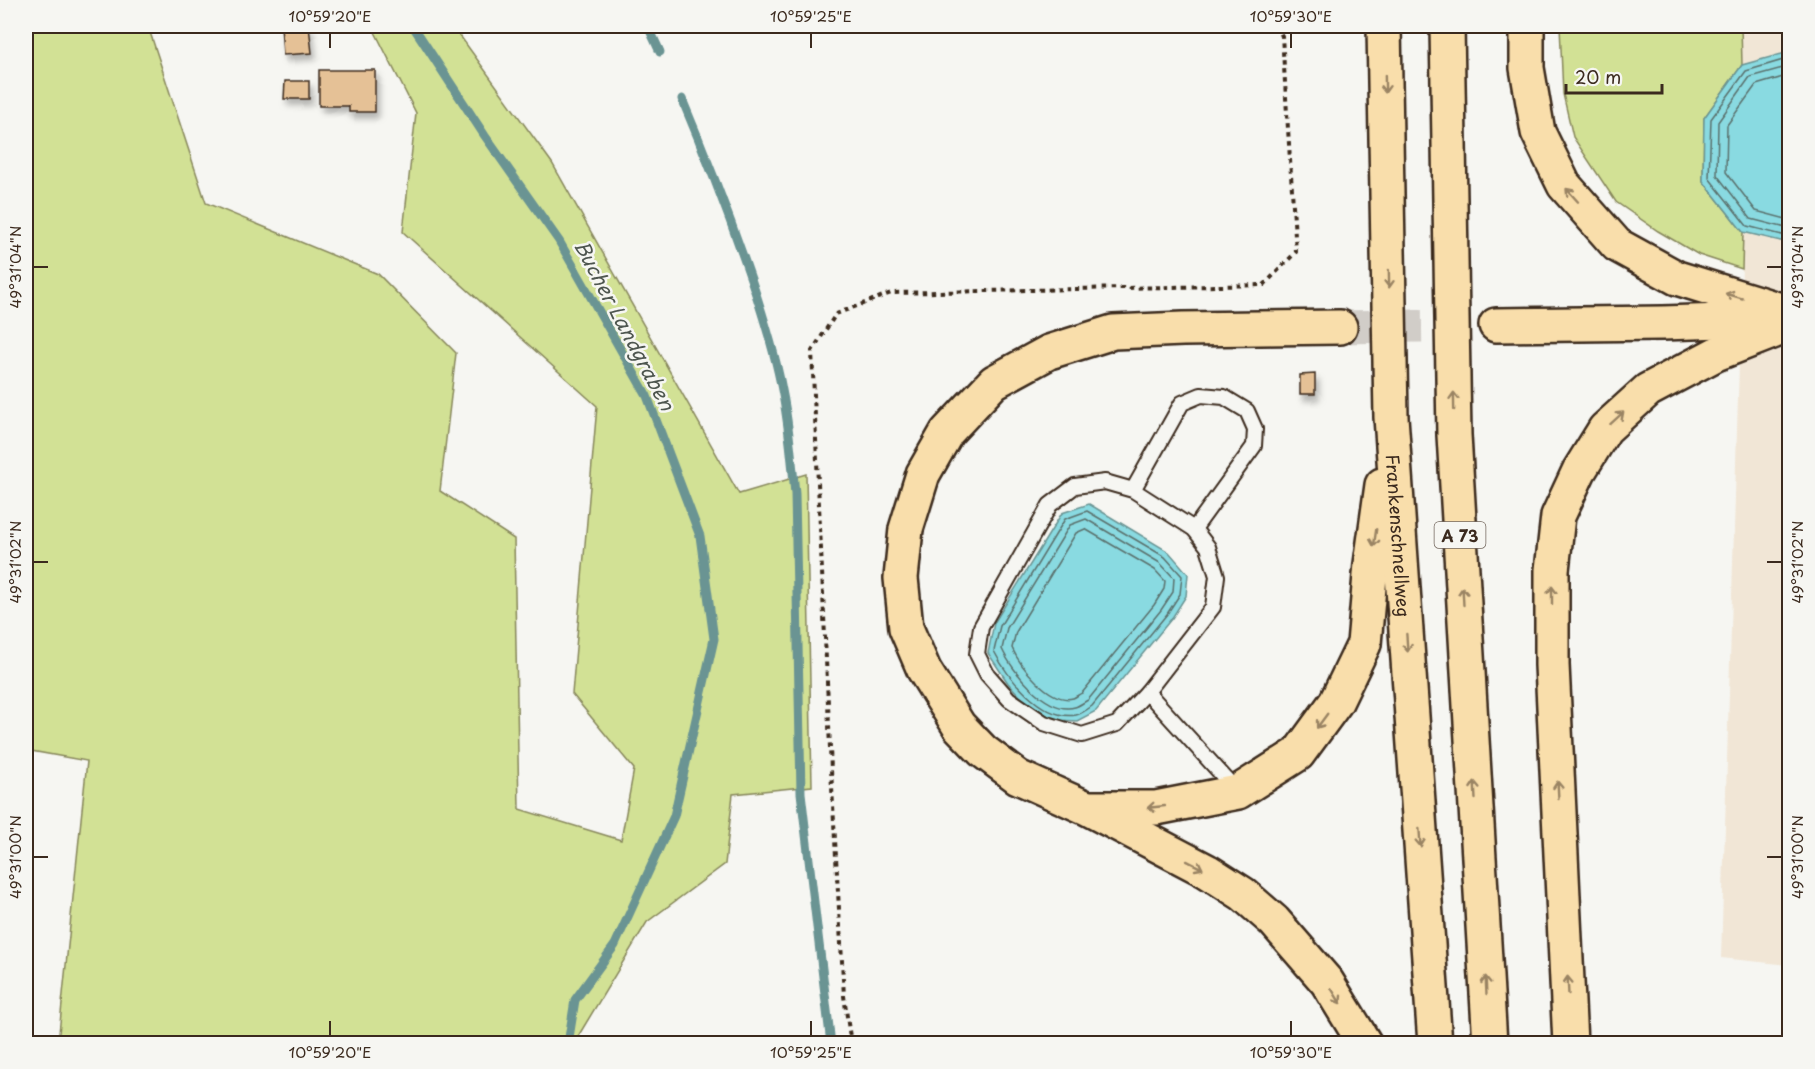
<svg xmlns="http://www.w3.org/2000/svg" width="1815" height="1069" font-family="'Playpen Sans',sans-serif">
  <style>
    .built { fill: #f1e6d6 }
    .green { fill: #d2e195; stroke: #86865a; stroke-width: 1.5 }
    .water { fill: #89dae1; stroke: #6a9493; stroke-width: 1.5 }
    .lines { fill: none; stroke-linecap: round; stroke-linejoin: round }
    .shore { stroke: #5a706c; stroke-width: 1.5 }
    .stream { stroke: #6a9493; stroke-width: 9 }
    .building { fill: #e5c196; stroke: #3b2a1e; stroke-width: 1.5; filter: url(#shadow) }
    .motorway-tunnel { stroke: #d1cdc8; stroke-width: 33; stroke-dasharray: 33 16; stroke-linecap: butt }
    .service-casing { stroke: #3b2a1e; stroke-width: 18 }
    .motorway-casing { stroke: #3b2a1e; stroke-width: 38 }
    .path { stroke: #3b2a1e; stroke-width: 4; stroke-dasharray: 4.5 4.5; stroke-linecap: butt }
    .service { stroke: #f6f6f2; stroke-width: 14 }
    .motorway { stroke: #f9deab; stroke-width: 33 }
    .oneway { stroke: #9a8464 }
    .ticks { fill: none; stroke: #3b2a1e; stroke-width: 2 }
    .labels { text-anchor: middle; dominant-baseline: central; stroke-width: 5; stroke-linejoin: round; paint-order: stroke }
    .shield { fill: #f6f6f2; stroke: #73675e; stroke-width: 1.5 }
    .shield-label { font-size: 16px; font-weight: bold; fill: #3b2a1e }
    .street-label { font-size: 18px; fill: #3b2a1e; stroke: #f6f6f2 }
    .water-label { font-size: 20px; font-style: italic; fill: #4e564f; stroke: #f6f6f2 }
    .neatline { fill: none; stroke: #3b2a1e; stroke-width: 2 }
    .ticks-label { font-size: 15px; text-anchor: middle; fill: #3b2a1e }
  </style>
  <defs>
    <filter id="shadow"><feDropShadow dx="3.5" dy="6" stdDeviation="3" flood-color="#0004"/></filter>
  </defs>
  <rect width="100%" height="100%" fill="#f6f6f2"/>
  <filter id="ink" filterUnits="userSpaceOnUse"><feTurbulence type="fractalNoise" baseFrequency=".0167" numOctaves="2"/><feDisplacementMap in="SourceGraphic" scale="12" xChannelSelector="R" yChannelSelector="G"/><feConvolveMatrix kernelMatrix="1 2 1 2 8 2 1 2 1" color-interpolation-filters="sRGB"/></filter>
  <g filter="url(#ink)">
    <polygon class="built" points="1741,26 1789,26 1789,965 1721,958 1743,232 1704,118 1742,65"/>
    <g class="green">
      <polygon points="26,26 148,26 206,203 378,274 456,353 440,491 514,539 519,809 621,840 634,769 572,694 597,406 403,232 416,113 372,26 453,26 552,163 739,494 806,474 812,786 733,794 725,864 647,922 577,1038 577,1043 58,1043 87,761 26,750"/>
      <polygon points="1560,26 1741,26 1742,65 1704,118 1703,181 1743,232 1742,269 1699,255 1658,231 1616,202 1573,137 1563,94"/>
    </g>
    <g class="water">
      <polygon points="1789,52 1790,52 1789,243 1743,232 1703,181 1704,118 1742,65"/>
      <polygon points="1089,504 1169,552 1188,574 1186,596 1172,618 1096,711 1077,721 1056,720 1029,706 1008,683 988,653 994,623 1062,513"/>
    </g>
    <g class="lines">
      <g class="shore">
        <polyline points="1790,58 1746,71 1711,119 1709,178 1747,226 1790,237"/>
        <polyline points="1790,66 1750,77 1718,122 1717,175 1751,219 1790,229"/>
        <polyline points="1790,75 1756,85 1727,125 1726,172 1756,211 1790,220"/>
        <path d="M1087,511L1165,557L1182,576L1180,594L1167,614L1092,706C1088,709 1081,714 1076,715C1042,721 1007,677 994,651L1000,626L1065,519Z"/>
        <path d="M1086,519L1160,563L1174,578L1173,592L1161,610L1088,700C1084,702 1079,706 1075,707C1047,715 1012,671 1002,649L1007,628L1070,525Z"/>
        <path d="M1085,529L1155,570L1165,581L1164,589L1154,605L1082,693C1081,693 1074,698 1073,698C1050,704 1020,666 1012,648L1016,632L1076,533Z"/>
      </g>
      <g class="stream">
        <polyline points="413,26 485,136 559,241 647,396 700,536 714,639 674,816 615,945 575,1000 568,1044"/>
        <polyline points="648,26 660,52"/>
        <path d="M682,99C707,158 730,218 751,279C763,315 775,352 782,390C789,424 792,459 795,494L801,793L831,1044"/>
      </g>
    </g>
    <g class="building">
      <polygon points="281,26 309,26 312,53 283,55"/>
      <polygon points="319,70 375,70 375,112 349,112 349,106 319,106"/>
      <polygon points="285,81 309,81 309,99 284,99"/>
      <polygon points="1315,374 1315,394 1300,394 1300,375"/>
    </g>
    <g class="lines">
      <polyline class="motorway-tunnel" points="1340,327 1496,325"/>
      <defs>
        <g id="service">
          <polygon points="1105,482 1133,490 1194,529 1208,547 1217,576 1213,607 1147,692 1117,724 1082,735 1044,723 1009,699 987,674 977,654 981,627 1050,505 1075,486"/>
          <polyline points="1133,490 1182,403 1201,395 1224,397 1247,411 1255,429 1254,446 1194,529"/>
          <polyline points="1147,692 1236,790"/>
        </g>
        <g id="motorway">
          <path id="s1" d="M1384,26L1391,417L1435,1044"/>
          <polyline points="1447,26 1454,435 1490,1044"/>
          <polyline points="1527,26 1527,68 1538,132 1564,185 1617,245 1677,278 1790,313"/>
          <polyline points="1496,325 1663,323 1782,319"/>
          <polyline points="1340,327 1183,329 1113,332 1049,352 994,382 947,432 923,474 906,529 901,578 906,628 924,670 959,726 983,751 1018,777 1087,808 1207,871 1243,894 1274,921 1327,982 1365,1044"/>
          <polyline points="1092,808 1156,808 1238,792 1298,754 1336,702 1364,644 1371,564 1382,485"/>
          <polyline points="1570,1044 1552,665 1552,570 1558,516 1579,471 1605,429 1648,390 1716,354 1790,325"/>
        </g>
      </defs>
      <use href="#service" class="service-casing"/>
      <use href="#motorway" class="motorway-casing"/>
      <polyline class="path" points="851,1044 844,996 831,770 812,351 836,314 891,293 1264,285 1296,252 1282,36 1277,26"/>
      <use href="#service" class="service"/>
      <use href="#motorway" class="motorway"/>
    </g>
    <defs><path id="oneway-shaft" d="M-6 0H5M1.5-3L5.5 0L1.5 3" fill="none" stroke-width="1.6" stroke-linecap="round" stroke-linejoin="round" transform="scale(1.5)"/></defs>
    <g class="oneway">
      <use href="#oneway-shaft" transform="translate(1385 84) rotate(89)"/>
      <use href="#oneway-shaft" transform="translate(1572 195) rotate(-132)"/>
      <use href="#oneway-shaft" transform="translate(1389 279) rotate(89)"/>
      <use href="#oneway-shaft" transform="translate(1734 296) rotate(-163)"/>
      <use href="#oneway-shaft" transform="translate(1454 401) rotate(-91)"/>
      <use href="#oneway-shaft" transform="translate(1617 418) rotate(-42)"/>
      <use href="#oneway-shaft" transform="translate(1375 538) rotate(98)"/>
      <use href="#oneway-shaft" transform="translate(1552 595) rotate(-90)"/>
      <use href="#oneway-shaft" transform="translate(1463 596) rotate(-93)"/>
      <use href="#oneway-shaft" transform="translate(1407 643) rotate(86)"/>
      <use href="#oneway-shaft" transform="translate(1322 721) rotate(126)"/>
      <use href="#oneway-shaft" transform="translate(1475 790) rotate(-93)"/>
      <use href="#oneway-shaft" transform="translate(1558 790) rotate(-93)"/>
      <use href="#oneway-shaft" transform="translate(1156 807) rotate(174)"/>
      <use href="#oneway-shaft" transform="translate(1420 838) rotate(86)"/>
      <use href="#oneway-shaft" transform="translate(1195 865) rotate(27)"/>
      <use href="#oneway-shaft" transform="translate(1486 985) rotate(-93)"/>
      <use href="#oneway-shaft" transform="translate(1568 985) rotate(-93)"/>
      <use href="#oneway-shaft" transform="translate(1336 996) rotate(59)"/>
    </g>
  </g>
  <path class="ticks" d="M330,33V48M811,33V48M1291,33V48M33,267H48M1767,267H1782M33,562H48M1767,562H1782M33,857H48M1767,857H1782M330,1021V1036M811,1021V1036M1291,1021V1036"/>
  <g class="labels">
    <rect class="shield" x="1434.5" y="522" width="51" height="26" rx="4.5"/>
    <g class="shield-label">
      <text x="1460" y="535">A 73</text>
    </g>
    <g class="street-label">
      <text stroke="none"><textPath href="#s1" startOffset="510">Frankenschnellweg</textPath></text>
    </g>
    <g class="water-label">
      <text transform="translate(625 325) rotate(62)">Bucher Landgraben</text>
    </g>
  </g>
  <rect width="1815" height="1069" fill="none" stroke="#f6f6f2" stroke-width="66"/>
  <path d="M1566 84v9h96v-9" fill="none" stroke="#3b2a1e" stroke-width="3"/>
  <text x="1575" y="84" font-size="18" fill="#3b2a1e" stroke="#f6f6f2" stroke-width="4.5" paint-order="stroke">20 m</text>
  <rect x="33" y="33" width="1749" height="1003" class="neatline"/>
  <g class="ticks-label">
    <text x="330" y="22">10°59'20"E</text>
    <text x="811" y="22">10°59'25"E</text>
    <text x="1291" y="22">10°59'30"E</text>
    <text transform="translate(16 267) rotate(-90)" y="5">49°31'04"N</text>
    <text transform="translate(1798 267) rotate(-90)" y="5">49°31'04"N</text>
    <text transform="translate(16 562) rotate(-90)" y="5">49°31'02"N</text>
    <text transform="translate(1798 562) rotate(-90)" y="5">49°31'02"N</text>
    <text transform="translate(16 857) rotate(-90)" y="5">49°31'00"N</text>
    <text transform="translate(1798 857) rotate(-90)" y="5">49°31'00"N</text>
    <text x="330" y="1058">10°59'20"E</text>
    <text x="811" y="1058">10°59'25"E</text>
    <text x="1291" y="1058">10°59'30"E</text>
  </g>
</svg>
